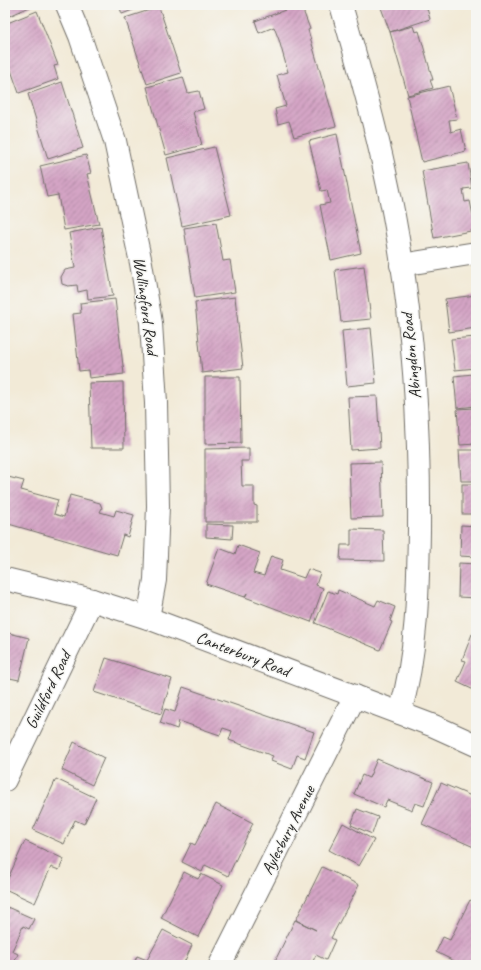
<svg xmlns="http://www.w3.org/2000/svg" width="481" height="970" font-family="Caveat,sans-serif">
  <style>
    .building { fill: url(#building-hatch) }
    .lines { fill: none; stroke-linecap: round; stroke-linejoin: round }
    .street-casing { stroke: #716e67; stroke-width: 24 }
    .street { stroke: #fff; stroke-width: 22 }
    .labels { text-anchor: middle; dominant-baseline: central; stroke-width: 3; stroke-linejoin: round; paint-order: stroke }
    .street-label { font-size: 17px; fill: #2b2b2b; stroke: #f6f6f2 }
  </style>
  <defs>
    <pattern id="building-hatch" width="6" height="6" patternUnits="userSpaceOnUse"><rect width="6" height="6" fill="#d4a4c5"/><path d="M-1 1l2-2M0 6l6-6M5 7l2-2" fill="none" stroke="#ac86a0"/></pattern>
  </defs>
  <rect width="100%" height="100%" fill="#f6f6f2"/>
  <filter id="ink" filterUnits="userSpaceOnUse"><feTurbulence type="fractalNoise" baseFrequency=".025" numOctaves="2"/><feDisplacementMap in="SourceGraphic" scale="8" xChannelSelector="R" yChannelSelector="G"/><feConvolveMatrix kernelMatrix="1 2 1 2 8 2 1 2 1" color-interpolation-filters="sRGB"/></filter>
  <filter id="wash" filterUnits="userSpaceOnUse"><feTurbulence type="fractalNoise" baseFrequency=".012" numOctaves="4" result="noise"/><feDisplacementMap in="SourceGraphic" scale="16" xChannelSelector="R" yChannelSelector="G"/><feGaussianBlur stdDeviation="0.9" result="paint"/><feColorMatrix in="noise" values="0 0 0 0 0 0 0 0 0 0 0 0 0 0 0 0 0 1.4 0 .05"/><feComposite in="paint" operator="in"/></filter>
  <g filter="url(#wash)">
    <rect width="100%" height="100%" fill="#f2ead7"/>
    <g id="blocks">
      <g class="building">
        <polygon points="5,5 34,5 5,18"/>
        <polygon points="119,5 146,5 122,14"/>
        <polygon points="299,5 301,5 310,29 308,30 336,126 294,137 289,121 278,124 275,109 286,106 277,75 288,72 279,40 274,27 259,33 255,21"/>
        <polygon points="380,5 426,5 430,19 390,32"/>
        <polygon points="159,7 181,73 147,84 125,18"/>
        <polygon points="37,11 58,65 54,66 58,79 19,93 7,59 5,60 5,41 9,40 5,30 5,24"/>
        <polygon points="413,26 415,32 419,31 433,80 430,80 433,88 408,95 390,32"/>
        <polygon points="183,77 188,93 199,91 204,109 193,112 202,145 166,155 147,87"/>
        <polygon points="62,82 83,148 48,159 28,94"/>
        <polygon points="449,86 457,119 449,120 451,132 461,129 466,151 422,162 407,96"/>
        <polygon points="337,134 361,253 331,260 320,205 330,203 327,190 321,191 309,141"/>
        <polygon points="214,147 231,215 182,226 167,158"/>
        <polygon points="86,155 91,173 87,174 99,224 64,230 58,195 47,197 40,166"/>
        <polygon points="468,163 472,188 463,189 465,202 470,201 476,230 434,238 422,171"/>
        <polygon points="216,223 223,261 230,260 235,292 195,298 184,228"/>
        <polygon points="101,227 113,296 88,299 87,290 78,292 77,285 68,286 62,284 61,277 65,270 75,268 69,233"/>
        <polygon points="364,266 371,319 341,322 335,270"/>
        <polygon points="476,295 476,328 449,332 445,299"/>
        <polygon points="235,297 243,368 202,373 195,302"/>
        <polygon points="115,299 124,374 89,378 88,370 79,371 73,314 81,313 80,303"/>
        <polygon points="371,328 376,383 347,386 342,331"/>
        <polygon points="476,337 476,368 455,370 451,339"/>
        <polygon points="473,370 476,370 476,406 457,408 454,376 473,374"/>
        <polygon points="205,377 240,377 241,443 205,444"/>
        <polygon points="123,382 124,448 91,448 89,383"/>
        <polygon points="377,396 380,448 351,450 348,397"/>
        <polygon points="476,408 476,444 460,445 457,409"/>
        <polygon points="249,448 249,461 241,461 242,486 254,486 254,505 257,506 257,522 205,522 205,449"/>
        <polygon points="459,450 476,450 476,481 461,481"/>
        <polygon points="381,462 383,517 351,518 349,463"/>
        <polygon points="8,477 24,481 21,490 58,500 54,514 64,517 70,495 100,503 102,508 100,512 114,516 116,510 134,515 128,537 123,535 117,555 5,523 7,492 5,488"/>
        <rect x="462" y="484" width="14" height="30"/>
        <polygon points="206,524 233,525 232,539 206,537"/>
        <polygon points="461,525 476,526 476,557 460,556"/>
        <polygon points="351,529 383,530 384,561 340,560 341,545 351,545"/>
        <polygon points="238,545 260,553 253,573 264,576 271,556 283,560 280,570 304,578 308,569 320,573 316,585 323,588 311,622 245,597 247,593 245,597 206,584 219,548 235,554"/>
        <polygon points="459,563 476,564 476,598 458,597"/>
        <polygon points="338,590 375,606 378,600 395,607 390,621 392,622 380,650 315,623 328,591 337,594"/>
        <polygon points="5,632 29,638 19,680 5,677"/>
        <polygon points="472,634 476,635 476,691 457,682 466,661 462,660"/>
        <polygon points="106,658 172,679 161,714 94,692"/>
        <polygon points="183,687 314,732 305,758 297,755 292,769 271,761 273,756 229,740 232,731 223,728 220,735 179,721 177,729 160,723 165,709 175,712"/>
        <polygon points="74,742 104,758 92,785 62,770"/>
        <polygon points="377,759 433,782 424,806 415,803 412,810 387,800 384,807 354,794 362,775 369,778"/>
        <polygon points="56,779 96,798 84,824 75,820 64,844 33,830"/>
        <polygon points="441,783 476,798 476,848 422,824"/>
        <polygon points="216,804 253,823 228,876 205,865 202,872 182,862 191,843 195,845"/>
        <polygon points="357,809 378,817 372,834 351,825"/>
        <polygon points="343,823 374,840 359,866 329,850"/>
        <polygon points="25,841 64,859 59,870 51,867 35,903 5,889 5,885"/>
        <polygon points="322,867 359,885 331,938 335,940 326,960 316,955 311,965 273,965 295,920 316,930 296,920"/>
        <polygon points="184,872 198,879 201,874 223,885 198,937 161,918"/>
        <polygon points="470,900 476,903 476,965 462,965 436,952 443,937 450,940"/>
        <polygon points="5,906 34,919 29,929 23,926 12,951 18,954 13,965 5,961"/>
        <polygon points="163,930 192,945 183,965 133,965 137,956 147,960"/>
      </g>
    </g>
  </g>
  <g filter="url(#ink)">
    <use href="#blocks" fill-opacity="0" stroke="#716e67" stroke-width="1"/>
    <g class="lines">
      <defs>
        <g id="street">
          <polyline points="67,5 80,36 115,141 141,263 151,323 156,403 158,506 155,580 148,618"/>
          <path d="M341,5C357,60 373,116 385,172C411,288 420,413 419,531C418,592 417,654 400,713"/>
          <polyline points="401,265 476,253"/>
          <polyline points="5,579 92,600 148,618 434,726 476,745"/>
          <polyline points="5,780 92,600"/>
          <polyline points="220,965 355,696"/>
        </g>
      </defs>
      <use href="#street" class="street-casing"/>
      <use href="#street" class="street"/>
    </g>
  </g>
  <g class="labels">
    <g class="street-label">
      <text transform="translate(146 306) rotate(82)">Wallingford Road</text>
      <text transform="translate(411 356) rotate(-96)">Abingdon Road</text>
      <text transform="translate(243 654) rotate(21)">Canterbury Road</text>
      <text transform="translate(48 690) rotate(-64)">Guildford Road</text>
      <text transform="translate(288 830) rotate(-63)">Aylesbury Avenue</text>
    </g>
  </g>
  <rect width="481" height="970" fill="none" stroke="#f6f6f2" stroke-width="20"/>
</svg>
